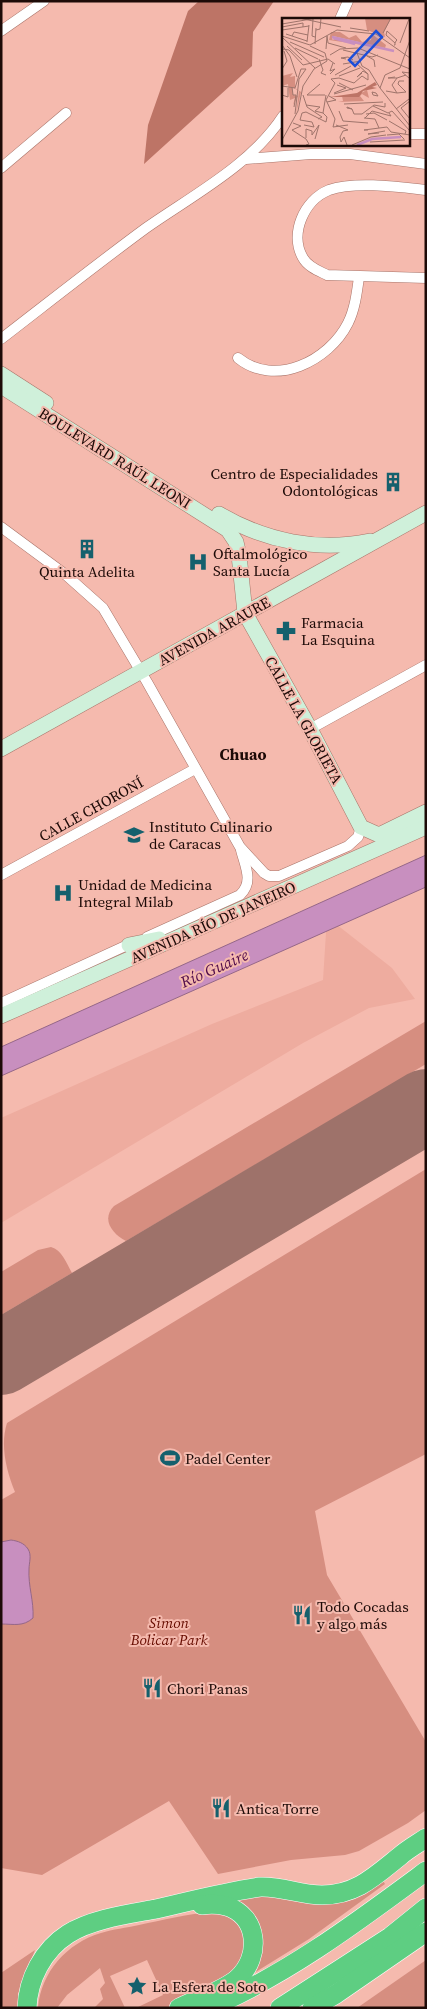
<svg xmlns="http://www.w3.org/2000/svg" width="427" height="2009" font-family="'Source Serif 4',serif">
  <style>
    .built { fill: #eeac9f }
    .green { fill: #d68e80 }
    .forest { fill: #bd7466 }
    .water { fill: #c88fbf; stroke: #956788 }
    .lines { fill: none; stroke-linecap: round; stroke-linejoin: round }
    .runway { stroke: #9e726a; stroke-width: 74 }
    .street-casing { stroke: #a87368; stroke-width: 11 }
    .secondary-casing { stroke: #a87368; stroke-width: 16 }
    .highway-casing { stroke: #fff; stroke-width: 20 }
    .street { stroke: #fff; stroke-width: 10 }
    .secondary { stroke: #cff0da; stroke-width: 15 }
    .highway { stroke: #5ece82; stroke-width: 19 }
    .labels { text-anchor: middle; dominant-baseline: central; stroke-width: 4; stroke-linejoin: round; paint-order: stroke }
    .street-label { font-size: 15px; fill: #1d0a07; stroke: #f5baae }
    .poi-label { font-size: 15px; fill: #1d0a07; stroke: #f5baae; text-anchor: start }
    .park-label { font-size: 15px; font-style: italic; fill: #670c01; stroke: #f5baae }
    .neighbourhood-label { font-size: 16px; font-weight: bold; fill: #1d0a07; stroke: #f5baae }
    .water-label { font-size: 16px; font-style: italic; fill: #500b4b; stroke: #f5baae }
    .inset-river { fill: none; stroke: #c88fbf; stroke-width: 2.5 }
    .inset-road { fill: none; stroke: #9f746b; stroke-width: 1 }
    .view { fill: #1d4ed8; fill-opacity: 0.15; stroke: #1d4ed8; stroke-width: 2.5 }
    .inset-edge { fill: none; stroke: #1d0a07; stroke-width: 2.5 }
  </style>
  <rect width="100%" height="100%" fill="#f5baae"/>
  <polygon class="built" points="327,917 392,968 415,999 369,1008 303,1043 1,1223 1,1118 212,1024 323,980"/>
  <g class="green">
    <path d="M426,1021V1064L126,1241C112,1234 101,1219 114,1206Z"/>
    <path d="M426,1169V1454L315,1511L327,1575L426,1742V1810L408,1823L359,1851L345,1855L291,1860L218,1874L169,1801L42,1875L1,1868V1500L15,1492C6,1470 0,1445 7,1423Z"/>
    <path d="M51,1247C62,1250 67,1264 72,1273L1,1315V1272L38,1250Z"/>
    <polygon points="383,1881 385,1884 309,1939 254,1973 260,1957 224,1901"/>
    <path d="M211,1912L226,1914L238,1921L248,1941L247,1958L225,1983L168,2008H136L163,1995L147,1960L110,1976L125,2008H94L103,1999L100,1989L105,1983L100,1968L67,1995L57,2008H38C41,1972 67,1943 101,1933C113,1929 126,1928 139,1925C163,1920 186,1914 211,1912Z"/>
    <polygon points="35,1950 18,1994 18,2008 1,2008 1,1973"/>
    <polygon points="426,1960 426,2008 357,2008"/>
  </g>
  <polygon class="forest" points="199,1 274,1 253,32 252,66 144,164 148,125 188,11"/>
  <g class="water">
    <polygon points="426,855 426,887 1,1076 1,1047"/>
    <path d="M11,1540C18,1541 24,1543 28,1549C32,1555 29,1563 29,1569C28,1586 34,1601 33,1618C23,1627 14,1624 1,1624V1542Z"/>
  </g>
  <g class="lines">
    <polyline class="runway" points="1,1358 426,1106"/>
    <defs>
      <g id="street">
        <polyline points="340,19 348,1"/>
        <polyline points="1,31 44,1"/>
        <polyline points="408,134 426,134"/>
        <polyline points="246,159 311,154 350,154 426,164"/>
        <polyline points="1,168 66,113"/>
        <path d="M426,190C399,187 355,181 329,190C304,200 289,234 303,258C308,267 319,271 327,275L426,278"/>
        <path d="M1,339C49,302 97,264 146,228C193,195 251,165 283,116"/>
        <path d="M238,358C275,388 329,361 348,323C355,309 357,292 359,277"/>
        <polyline points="1,527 66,575 103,608 147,682 240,847 264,873 269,876 279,876 348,846 358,837 361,827"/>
        <polyline points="310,729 426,665"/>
        <polyline points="1,875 195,769"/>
        <path d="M147,937L240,895C254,882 245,866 241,850"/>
        <polyline points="1,1003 134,942"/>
      </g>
      <g id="secondary">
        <polyline points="1,374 46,403"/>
        <polyline points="1,386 228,530 236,542 239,555 245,613 310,729 361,827 379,835 426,812"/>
        <path d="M219,514C265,541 318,552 370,541"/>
        <polyline points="1,749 426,513"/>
        <polyline points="129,945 159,939"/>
        <polyline points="1,1016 426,827"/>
      </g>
      <g id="highway">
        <path d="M27,2008C28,1979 43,1950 68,1934C91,1919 129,1914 156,1909C191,1901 225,1892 260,1887C281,1886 301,1895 322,1895C356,1895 375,1876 400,1856C408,1849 417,1844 426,1838"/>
        <path d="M179,2008C196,1999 224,1991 238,1978C261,1957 259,1916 226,1906C218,1904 210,1904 202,1905"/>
        <path d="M209,2008C288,1974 357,1922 426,1871"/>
        <polyline points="280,2008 390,1937 426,1908"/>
        <polyline points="312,2008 336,1994 426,1932"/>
      </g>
    </defs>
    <use href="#street" class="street-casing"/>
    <use href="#secondary" class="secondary-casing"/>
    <use href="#highway" class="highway-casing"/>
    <use href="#street" class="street"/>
    <use href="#secondary" class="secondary"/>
    <use href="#highway" class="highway"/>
  </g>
  <defs>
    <symbol id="building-bare" viewBox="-9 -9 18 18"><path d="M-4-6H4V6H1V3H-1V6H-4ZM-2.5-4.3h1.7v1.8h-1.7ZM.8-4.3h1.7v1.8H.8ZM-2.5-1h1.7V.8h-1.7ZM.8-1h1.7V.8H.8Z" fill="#15606d" stroke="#f5baae" stroke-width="2.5" paint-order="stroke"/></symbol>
    <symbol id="hospital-bare" viewBox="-9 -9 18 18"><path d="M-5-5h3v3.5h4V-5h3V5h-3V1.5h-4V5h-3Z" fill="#15606d" stroke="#f5baae" stroke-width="2.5" paint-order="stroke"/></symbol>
    <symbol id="pharmacy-bare" viewBox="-9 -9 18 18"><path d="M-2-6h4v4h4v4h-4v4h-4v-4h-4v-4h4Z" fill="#15606d" stroke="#f5baae" stroke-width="2.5" paint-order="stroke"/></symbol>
    <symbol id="university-bare" viewBox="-9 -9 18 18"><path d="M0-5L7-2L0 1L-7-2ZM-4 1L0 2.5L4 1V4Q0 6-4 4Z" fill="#15606d" stroke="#f5baae" stroke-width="2.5" paint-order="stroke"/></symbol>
    <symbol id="stadium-bare" viewBox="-9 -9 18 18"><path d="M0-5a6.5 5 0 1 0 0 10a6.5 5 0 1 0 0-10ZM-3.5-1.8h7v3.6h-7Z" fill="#15606d" stroke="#f5baae" stroke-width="2.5" paint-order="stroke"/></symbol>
    <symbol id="restaurant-bare" viewBox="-9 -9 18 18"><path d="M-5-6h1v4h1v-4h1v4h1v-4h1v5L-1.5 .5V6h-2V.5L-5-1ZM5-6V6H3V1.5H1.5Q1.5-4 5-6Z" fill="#15606d" stroke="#f5baae" stroke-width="2.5" paint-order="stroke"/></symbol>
    <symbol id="sight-bare" viewBox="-9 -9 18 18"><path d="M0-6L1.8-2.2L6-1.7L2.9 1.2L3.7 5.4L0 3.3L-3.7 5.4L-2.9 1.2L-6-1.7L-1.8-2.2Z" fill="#15606d" stroke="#f5baae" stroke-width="2.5" paint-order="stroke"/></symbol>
  </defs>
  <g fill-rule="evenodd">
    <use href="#building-bare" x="379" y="468" width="28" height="28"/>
    <use href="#building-bare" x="73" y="535" width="28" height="28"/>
    <use href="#hospital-bare" x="184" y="548" width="28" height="28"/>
    <use href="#pharmacy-bare" x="272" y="617" width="28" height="28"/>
    <use href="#university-bare" x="120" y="821" width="28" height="28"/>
    <use href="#hospital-bare" x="49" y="879" width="28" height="28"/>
    <use href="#stadium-bare" x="156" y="1444" width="28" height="28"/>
    <use href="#restaurant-bare" x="288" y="1601" width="28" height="28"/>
    <use href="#restaurant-bare" x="138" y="1674" width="28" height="28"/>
    <use href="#restaurant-bare" x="207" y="1794" width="28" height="28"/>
    <use href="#sight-bare" x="123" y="1972" width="28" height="28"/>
  </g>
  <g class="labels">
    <g class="street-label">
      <text transform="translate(115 458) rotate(32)">BOULEVARD RAÚL LEONI</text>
      <text transform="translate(214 631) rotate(-29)">AVENIDA ARAURE</text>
      <text transform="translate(304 720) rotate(61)">CALLE LA GLORIETA</text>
      <text transform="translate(91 809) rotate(-29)">CALLE CHORONÍ</text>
      <text transform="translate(213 922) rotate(-24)">AVENIDA RÍO DE JANEIRO</text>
    </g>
    <g class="poi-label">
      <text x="378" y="473" text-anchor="end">Centro de Especialidades<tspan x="378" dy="17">Odontológicas</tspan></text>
      <text x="213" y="553">Oftalmológico<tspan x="213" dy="17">Santa Lucía</tspan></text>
      <text x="87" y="571" text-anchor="middle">Quinta Adelita</text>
      <text x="301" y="622">Farmacia<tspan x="301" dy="17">La Esquina</tspan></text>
      <text x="149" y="826">Instituto Culinario<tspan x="149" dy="17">de Caracas</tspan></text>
      <text x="78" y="884">Unidad de Medicina<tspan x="78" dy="17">Integral Milab</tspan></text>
      <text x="185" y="1458">Padel Center</text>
      <text x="317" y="1606">Todo Cocadas<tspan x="317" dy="17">y algo más</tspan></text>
      <text x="167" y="1688">Chori Panas</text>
      <text x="236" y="1808">Antica Torre</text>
      <text x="152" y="1986">La Esfera de Soto</text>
    </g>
    <g class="park-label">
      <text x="169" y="1622">Simon<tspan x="169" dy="17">Bolicar Park</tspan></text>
    </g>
    <g class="neighbourhood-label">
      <text x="243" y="754">Chuao</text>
    </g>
    <g class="water-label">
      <text transform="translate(214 968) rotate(-24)">Río Guaire</text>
    </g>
  </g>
  <g transform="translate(282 18)">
    <rect width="128" height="128" fill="#f5baae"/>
    <path d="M83,0H109L102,14L103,19L85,12ZM49,14H58L67,20L74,17L80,24L89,22L90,16L104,27L103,30L51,18L50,21L51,22L53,21L88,28L47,22ZM11,55L8,59L13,58V70L19,74L14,96L17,73L10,69L11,77L16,78L11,87L13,80L8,82L6,66L0,68V58ZM85,72L87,80L80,76L78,78L82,83L56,84L61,83L60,78L76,79L77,76Z" fill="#d68e80"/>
    <path d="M93,64L95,67L90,69L95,70L81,73L77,79H48L75,75Z" fill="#bd7466"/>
    <path class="inset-river" d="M50,19L112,33M51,20L73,26M75,127L90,121L119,119"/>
    <path class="inset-road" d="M17,0L59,9M31,1L30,18L33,19M0,6L35,0M0,9L21,5V9M68,10L87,13M0,12L27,8M34,12L38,11L39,0M101,15L109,0M4,16L25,23M0,18L28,27L55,12L94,16L128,40M10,18L12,14L26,17M1,20L33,50M128,22L118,50L103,57L98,70L128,108M8,24L42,39M25,24L27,7M118,25L127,1M33,26L34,10M0,27L8,38L15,59M112,27H113V25L114,23L115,22L105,13L104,17L113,25M5,28L20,42M13,30L36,41M1,31L7,32L21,47L46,41L53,46M44,31L45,18L46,25L64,30M61,32L90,39L96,37M75,35L80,48L87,52L98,70M48,37L58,31L76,30L128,51M85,38L92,42L93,49M37,41L41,52L39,55L44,57M64,41L59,40L66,39L71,42M74,45L86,56M61,46L79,43M0,51L5,43L2,33M80,55L75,59L81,53L86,56M48,56L53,51L48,53L51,45M53,57L69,48M57,58L78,50M113,59L106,60H115M57,60L72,65L80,58L86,62V56M127,60L120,54L128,55M57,65L71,72M38,66L25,77H43M0,68L13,70L19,51H24L17,61M10,69L11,77H14L12,89M104,73L115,75L110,67L115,60L124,57M90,74L94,75L96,78L91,77ZM52,75L64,70L55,67M115,75L124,74L116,66L117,63H122M52,76L84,67M0,77L6,79V70M21,77L25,89L40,99L36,101M128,83L119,90L128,101M45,84L54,82L47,78M62,86L101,84M24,87L38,89L33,93L41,95M91,88L106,95L110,93L128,113M70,91L65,89V90L70,91L72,96H80L92,87L103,89V85M114,91L127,81M57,93L61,103L86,105M41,95L44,77M13,96L17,61M84,96L92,95L105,102M82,100L93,101L97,110M83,100L90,93L109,98L107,95M53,101L44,82L53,65L49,61L57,60M53,101L51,109L66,107M18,102L20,95L24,94L44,104L45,99L41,95M18,102L30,104L32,109L22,107M107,103L124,113L123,116M11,105L19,108L10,112L24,121L27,126L24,127M54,107L66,112L61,113L58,119L59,124L62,119L65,127M86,112H82L105,109L109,114L128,117M97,115L86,116L103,113M105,117L117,116L122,121M24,120V111L30,113V117L37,107L33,121M0,122L16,93L21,68L32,51L45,43L43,35L28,28M88,124L123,122M70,127L89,119L104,117"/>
    <path class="view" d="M94,13L100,19L73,48L67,42Z"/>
    <rect width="128" height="128" class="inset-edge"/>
  </g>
  <rect width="427" height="2009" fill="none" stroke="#1d0a07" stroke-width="5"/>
</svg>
